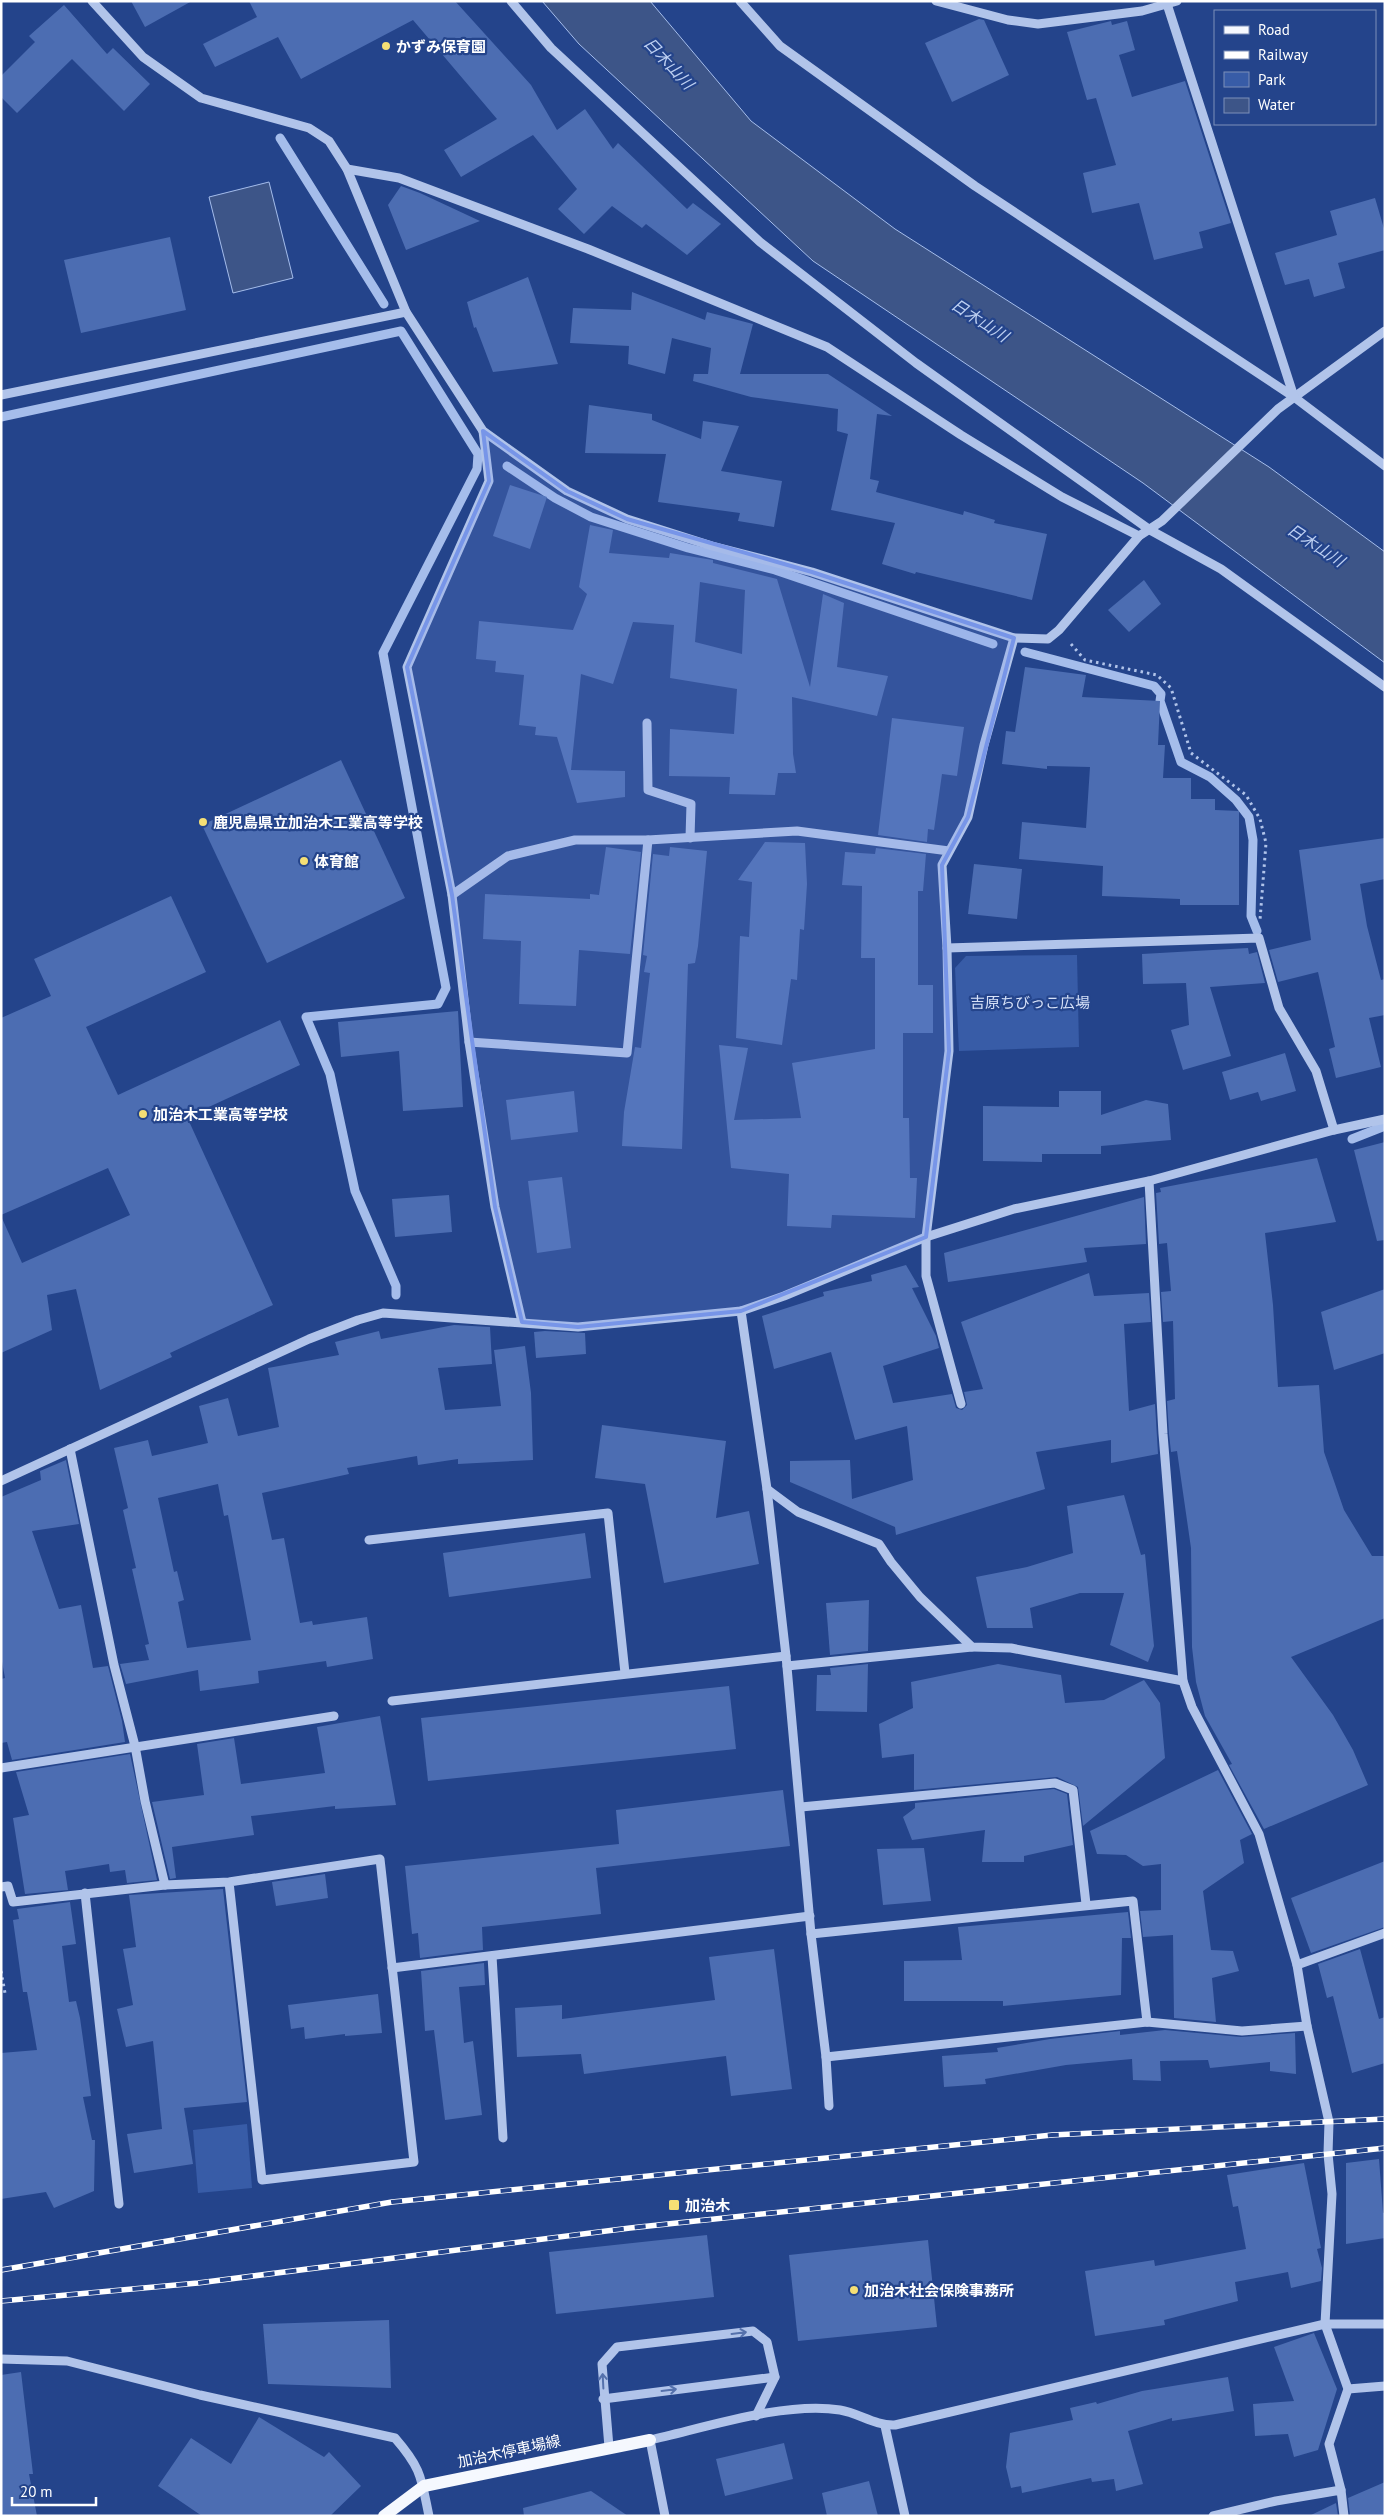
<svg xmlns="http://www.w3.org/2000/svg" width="1386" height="2517" font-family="'PT Sans','Noto Sans JP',sans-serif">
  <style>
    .green { fill: #385ca7 }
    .water { fill: #3d5588; stroke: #a5bdeb }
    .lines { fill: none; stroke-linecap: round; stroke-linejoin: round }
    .stream { stroke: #a5bdeb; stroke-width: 9 }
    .building { fill: #4c6db2; fill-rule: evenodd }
    .path { stroke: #b1c4ea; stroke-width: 3; stroke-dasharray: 2.5 4; stroke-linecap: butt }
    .minor { stroke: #b1c4ea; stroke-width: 9 }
    .major { stroke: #f5f8fe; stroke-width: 12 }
    .rail-casing { stroke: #fff; stroke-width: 5.5 }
    .rail { stroke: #24448b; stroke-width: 4; stroke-dasharray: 11; stroke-linecap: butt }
    .oneway { stroke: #5571ac }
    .marked { fill: #7795e8; fill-opacity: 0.2; stroke: #7795e8; stroke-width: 4; stroke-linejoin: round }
    .poi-dot { fill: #f5df75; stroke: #24448b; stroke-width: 2 }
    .labels { text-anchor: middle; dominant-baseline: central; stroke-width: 4.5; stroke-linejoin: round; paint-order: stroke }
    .poi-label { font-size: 15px; font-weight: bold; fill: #fff; stroke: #24448b; text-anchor: start }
    .park-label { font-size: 15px; fill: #d6e1f8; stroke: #24448b }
    .street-label { font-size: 15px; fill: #fff; stroke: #24448b }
    .water-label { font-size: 16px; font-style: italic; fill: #bdcff1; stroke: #24448b }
  </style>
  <rect width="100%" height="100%" fill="#24448b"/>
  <g class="green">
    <polygon points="1077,955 1079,1047 959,1051 955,968 966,956"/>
    <polygon points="247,2124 252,2188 198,2193 193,2130"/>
  </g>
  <g class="water">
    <polygon points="542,1 650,1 751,121 895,229 1269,467 1385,552 1385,663 1143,483 813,261 579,44"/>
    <polygon points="269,182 293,278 233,293 209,197"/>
  </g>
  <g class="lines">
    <g class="stream">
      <polyline points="280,138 384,304"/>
      <polyline points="1,417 401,331 478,454 477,469 383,653 446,988 438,1004 306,1017 330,1074 355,1191 396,1286 396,1295"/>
      <polyline points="507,466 555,498 591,517 688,548 775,570 993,644"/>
      <polyline points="1025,652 1154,686 1161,694 1160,701 1181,762 1210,777 1236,800 1249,817 1253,840 1251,916 1257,931"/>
      <polyline points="1352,1139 1385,1126"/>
    </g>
  </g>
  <g class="building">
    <polygon points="131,1 192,1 145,27"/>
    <polygon points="249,1 455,1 531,85 557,130 585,109 613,149 618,143 687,209 693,203 721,224 687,255 646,224 642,228 612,206 584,234 558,209 577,189 533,135 461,177 444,150 497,119 413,20 301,79 278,37 215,67 203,44 257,17"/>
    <polygon points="64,5 107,54 113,48 150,84 124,111 72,59 17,113 1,97 1,76 35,42 29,36"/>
    <polygon points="979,19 984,20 1009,75 952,102 925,43"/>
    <polygon points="1111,21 1112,25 1127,21 1135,50 1119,55 1132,97 1185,81 1231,223 1199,232 1203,248 1154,260 1139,203 1092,213 1083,173 1116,165 1096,98 1087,100 1067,32"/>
    <polygon points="401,186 420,193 480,221 406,250 388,205"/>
    <polygon points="1375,198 1385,232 1385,250 1338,263 1345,288 1314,297 1309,279 1285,285 1275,253 1337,235 1330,211"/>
    <polygon points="170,237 186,310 81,333 64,260"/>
    <polygon points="528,277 558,364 493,372 476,327 474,328 467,302"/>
    <polygon points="632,292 705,320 707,312 753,324 740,374 828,374 892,416 877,414 870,479 879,481 876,492 963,515 964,511 995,520 994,523 1047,534 1032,600 916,572 915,574 882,564 895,523 831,510 848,434 837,431 838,409 751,397 693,381 694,374 708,374 711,348 672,338 665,374 628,364 629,346 570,343 573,308 631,310"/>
    <polygon points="589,405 652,414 652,420 701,439 703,421 739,426 721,471 782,481 774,527 738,521 740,513 658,502 666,454 585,453"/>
    <polygon points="510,485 547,497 530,549 493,536"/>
    <path d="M590,525L613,530L609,553L669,558L670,553L713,560V563L777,579L810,687L823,594L844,603L837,667L888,676L877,716L792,697L793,754L796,773H778L775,795L729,794L730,777L669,776L670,729L734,734L737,689L670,678L674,625L633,622L613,684L581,674L571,770L625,771V797L577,803L557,737L535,735L536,727L519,725L524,675L495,672L496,661L476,659L479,621L573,630L587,594L579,587ZM700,582L745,590L742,654L695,642Z"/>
    <polygon points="1144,580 1161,604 1129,632 1108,610"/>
    <polygon points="1025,667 1086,675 1082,697 1160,701 1158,745 1165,745 1163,778 1191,778 1191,799 1215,799 1215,810 1239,811 1239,905 1180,905 1180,899 1102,896 1103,866 1019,859 1022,822 1086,828 1090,767 1047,766 1047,769 1002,764 1006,731 1015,732"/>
    <polygon points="892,718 964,727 957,776 942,774 934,830 928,829 927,842 878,835"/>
    <polygon points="341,760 405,898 267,963 202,825"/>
    <polygon points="1385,838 1385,879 1360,884 1367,926 1381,980 1385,979 1385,1015 1369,1018 1381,1067 1336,1078 1329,1049 1335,1047 1318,972 1278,982 1269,950 1311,940 1299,850"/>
    <polygon points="765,842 805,843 807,884 804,930 800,929 797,980 791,979 782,1045 736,1038 740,936 749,937 752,882 738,880"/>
    <polygon points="606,847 641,852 630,954 579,950 576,1006 519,1004 521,941 483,939 485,894 590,899 590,894 599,895"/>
    <polygon points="670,847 707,851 698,946 695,963 688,964 682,1149 622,1146 624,1112 635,1047 641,1048 650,973 644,972 647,956 643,955 653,854 669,856"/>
    <polygon points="876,848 926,854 923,891 918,891 918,985 933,985 933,1033 903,1033 903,1118 909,1118 910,1178 917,1178 915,1218 832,1215 831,1228 787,1226 789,1174 731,1168 719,1045 748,1048 734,1120 801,1118 792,1063 875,1049 875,958 861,958 862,886 842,885 845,852 875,854"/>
    <polygon points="974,864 1022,869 1017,919 968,914"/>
    <polygon points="171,896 206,972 86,1027 118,1095 280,1020 300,1065 187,1117 273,1305 170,1353 172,1357 100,1390 76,1289 47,1295 52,1330 1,1353 1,1216 22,1263 130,1215 108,1168 1,1215 1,1018 51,996 34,959"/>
    <polygon points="1248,948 1249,954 1257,952 1265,983 1210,987 1231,1056 1183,1070 1171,1030 1189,1025 1186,983 1143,984 1142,954"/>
    <polygon points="458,1011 463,1107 403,1111 399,1051 341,1057 338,1022"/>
    <polygon points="1285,1053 1296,1091 1261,1101 1258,1092 1230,1100 1222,1072"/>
    <polygon points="574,1091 578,1132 511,1140 506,1100"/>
    <polygon points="1059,1091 1101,1091 1101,1115 1146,1100 1168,1104 1171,1140 1101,1146 1101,1154 1042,1154 1042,1162 983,1161 983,1106 1059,1107"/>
    <polygon points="1385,1142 1385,1240 1377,1241 1354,1150"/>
    <polygon points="1317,1158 1336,1222 1265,1233 1273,1305 1278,1387 1319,1385 1324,1452 1344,1510 1372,1556 1385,1556 1385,1618 1291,1657 1333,1715 1353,1750 1368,1785 1264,1829 1229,1765 1232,1764 1205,1716 1196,1682 1192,1647 1191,1548 1177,1451 1171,1452 1169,1434 1167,1401 1175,1399 1173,1321 1163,1322 1161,1292 1171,1291 1167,1243 1159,1244 1156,1193 1161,1192 1160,1188"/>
    <polygon points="562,1177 571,1248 537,1253 528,1181"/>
    <polygon points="449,1195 452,1232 395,1237 392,1199"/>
    <polygon points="1144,1197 1146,1244 1084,1248 1087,1262 948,1282 944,1253"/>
    <polygon points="906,1265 919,1287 912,1288 936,1336 939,1348 883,1366 893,1403 952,1394 956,1408 962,1410 967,1405 964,1392 983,1389 961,1322 1089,1273 1094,1296 1149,1293 1151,1322 1124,1324 1129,1411 1155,1404 1158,1454 1111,1463 1111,1440 1036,1452 1045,1489 896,1535 895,1527 790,1482 790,1461 850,1460 852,1499 913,1480 907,1426 855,1440 831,1352 774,1369 762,1316 824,1296 823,1292 872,1281 871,1275"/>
    <polygon points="1385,1289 1385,1353 1334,1370 1321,1312"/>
    <path d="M454,1325L490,1327L492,1364L438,1368L445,1410L501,1406L494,1350L525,1346L531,1393L533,1460L458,1464V1459L418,1465L417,1456L347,1468L349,1474L262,1493L272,1540L284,1538L300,1623L312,1621L313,1625L367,1617L373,1659L327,1667L326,1661L258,1671L259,1683L200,1691L198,1670L126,1684L120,1664L149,1660L145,1645L149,1644L132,1569L136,1568L123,1510L128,1508L114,1448L148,1440L152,1456L208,1443L199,1406L228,1398L238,1436L279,1427L268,1368L339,1355L335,1342L379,1331L381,1339ZM218,1484L224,1516L228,1515L251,1640L187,1648L178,1602L184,1600L177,1571L174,1572L158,1498Z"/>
    <polygon points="545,1331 585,1333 586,1354 536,1358 534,1332"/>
    <polygon points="602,1425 726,1441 716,1518 749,1511 759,1564 664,1583 645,1484 595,1478"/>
    <polygon points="66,1460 79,1524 32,1531 59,1609 81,1605 93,1668 108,1666 122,1721 125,1742 12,1760 7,1742 1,1743 1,1679 5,1678 1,1656 1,1497 41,1480 40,1471"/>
    <polygon points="1124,1495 1141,1555 1145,1554 1154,1646 1148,1662 1110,1645 1124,1593 1080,1593 1030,1608 1033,1628 987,1628 976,1577 1027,1567 1073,1553 1067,1506"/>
    <polygon points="585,1533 591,1578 449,1597 443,1553"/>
    <polygon points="869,1600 868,1651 830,1655 826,1603"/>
    <polygon points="868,1664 867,1712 816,1711 817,1675 831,1675 830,1668"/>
    <polygon points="998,1664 1061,1675 1065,1703 1104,1700 1144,1680 1160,1703 1165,1758 1083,1826 1078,1787 1057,1777 914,1790 914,1754 882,1758 879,1724 913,1708 911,1682"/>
    <polygon points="729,1686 736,1749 428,1781 421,1718"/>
    <polygon points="380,1716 396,1805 335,1809 335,1806 251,1816 254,1835 172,1847 176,1878 170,1879 152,1802 204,1795 197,1744 234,1738 241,1784 325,1773 317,1727"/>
    <polygon points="130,1754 157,1880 127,1883 125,1870 110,1872 109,1864 65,1871 68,1890 25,1894 13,1818 29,1815 16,1772"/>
    <polygon points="1218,1770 1252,1834 1240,1840 1244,1863 1203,1891 1211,1950 1233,1951 1239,1971 1212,1978 1216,2022 1174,2018 1173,1935 1143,1937 1140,1911 1161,1910 1161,1864 1143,1866 1126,1855 1097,1854 1090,1831"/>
    <polygon points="1054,1789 1067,1794 1073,1845 1024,1856 1024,1862 982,1862 985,1830 912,1840 903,1817 915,1808 915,1803"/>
    <polygon points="783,1790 790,1846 596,1868 601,1914 482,1927 483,1950 420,1958 418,1933 412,1934 405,1866 619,1844 616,1810"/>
    <polygon points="924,1848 931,1901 883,1905 877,1849"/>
    <polygon points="1385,1861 1385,1927 1311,1953 1291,1898"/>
    <polygon points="325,1874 328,1898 276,1906 272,1882"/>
    <polygon points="223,1889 247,2102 184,2108 193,2164 134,2173 127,2134 162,2129 153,2041 126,2047 117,2009 133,2005 123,1949 136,1947 129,1895"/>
    <polygon points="70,1902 76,1944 62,1946 69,2002 76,2001 80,2018 91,2096 83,2097 92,2140 95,2140 94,2191 54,2208 46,2192 1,2199 1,2053 37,2050 27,1992 23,1992 13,1920 19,1919 17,1909"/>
    <polygon points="1128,1912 1131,1938 1122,1938 1121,1995 1003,2006 1003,2001 904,2001 904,1961 962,1960 958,1927"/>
    <polygon points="774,1949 792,2089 731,2096 726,2056 584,2074 581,2054 517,2057 515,2008 562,2005 562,2019 715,2000 709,1957"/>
    <polygon points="1360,1949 1379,2019 1385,2017 1385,2063 1352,2073 1333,1996 1327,1998 1318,1964"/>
    <polygon points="484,1963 485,1985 459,1987 464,2043 473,2041 482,2115 445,2120 434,2030 425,2031 421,1971"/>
    <polygon points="378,1994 382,2033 345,2036 345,2034 305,2039 304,2027 291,2029 288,2005"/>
    <polygon points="1165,2030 1241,2037 1295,2033 1296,2074 1270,2071 1270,2062 1210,2068 1208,2060 1160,2061 1161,2081 1133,2080 1132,2059 1066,2065 985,2079 986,2084 944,2087 942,2056 998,2052 997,2048 1050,2039 1120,2031 1120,2035"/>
    <polygon points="1379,2159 1383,2213 1385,2212 1385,2238 1346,2244 1346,2163"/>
    <polygon points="1304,2163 1321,2248 1317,2249 1322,2268 1321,2281 1291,2288 1288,2272 1235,2282 1238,2301 1164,2320 1165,2325 1095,2336 1085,2271 1154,2260 1155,2266 1246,2249 1238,2206 1233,2207 1227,2175"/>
    <polygon points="707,2235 714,2297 556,2314 549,2252"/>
    <polygon points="928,2240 937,2327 798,2341 789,2255"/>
    <polygon points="389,2320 391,2388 268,2384 263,2324"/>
    <polygon points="1314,2333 1337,2389 1318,2450 1294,2457 1288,2434 1255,2436 1253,2404 1294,2401 1274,2347"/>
    <polygon points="21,2372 33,2474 29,2474 37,2516 1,2516 1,2375"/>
    <polygon points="1228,2377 1234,2411 1172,2421 1172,2418 1128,2431 1143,2484 1116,2491 1114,2479 1092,2482 1091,2478 1022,2493 1021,2486 1011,2488 1006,2467 1010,2433 1073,2420 1070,2408 1096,2402 1097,2404 1142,2391"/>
    <polygon points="259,2417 324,2457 329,2452 361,2486 330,2516 202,2516 158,2486 191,2438 231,2464"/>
    <polygon points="784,2443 793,2479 725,2496 716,2459"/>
    <polygon points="869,2481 878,2516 827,2516 822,2493"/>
    <polygon points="1385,2482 1385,2516 1350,2516 1348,2498"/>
    <polygon points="591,2491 628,2516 524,2516 523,2508"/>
    <polygon points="1336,2503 1338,2516 1309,2516"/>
  </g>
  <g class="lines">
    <g class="path">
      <polyline points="1071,644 1085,660 1157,675 1171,688 1191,753 1246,795 1260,819 1266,843 1260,920"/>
      <polyline points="1,1971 5,1993"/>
    </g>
    <g class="minor">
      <polyline points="92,1 143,57 201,98 309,128 329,141 347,169 406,312 483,431 567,491 627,519 712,546 812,572 1014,638 1048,639 1059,630 1139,536 1162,521 1278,409 1385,331"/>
      <polyline points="511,1 551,48 760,242 916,363 1150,530 1221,569 1385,687"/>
      <polyline points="740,1 780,46 975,186 1294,397 1385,466"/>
      <polyline points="936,1 1008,20 1038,24 1142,11 1177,1"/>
      <polyline points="1167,4 1294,397"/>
      <polyline points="347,169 399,178 588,249 827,347 961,435 1062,497 1139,536"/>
      <polyline points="1,395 406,312"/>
      <polyline points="483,431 489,481 407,667 452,895 469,1042 495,1207 522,1322"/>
      <polyline points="647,723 648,790 691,804 690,838"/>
      <polyline points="452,895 508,856 575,840 648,840 797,831 949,851"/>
      <polyline points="947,948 1259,938 1279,1008 1316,1071 1334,1130"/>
      <polyline points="469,1042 627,1053 648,840"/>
      <polyline points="1149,1181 1163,1434 1183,1681 1192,1707 1259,1834 1297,1965 1307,2026 1329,2122 1328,2154 1332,2194 1325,2324 1348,2389 1329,2444 1341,2490"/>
      <polyline points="741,1311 767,1489 786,1656 811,1934 826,2057 829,2106"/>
      <polyline points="961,1404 926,1276 926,1237 949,1051 947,948 942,865 968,817 984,745 1014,638"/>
      <polyline points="70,1449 114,1665 135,1746 145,1801 165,1885"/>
      <polyline points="1,1481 309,1339 358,1320 383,1313 578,1327 741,1311 784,1296 926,1237 1014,1209 1149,1181 1334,1130 1385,1119"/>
      <polyline points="767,1489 798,1512 879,1544 891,1562 920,1597 972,1647 1011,1648 1183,1681"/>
      <polyline points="369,1540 608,1513 625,1673"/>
      <polyline points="787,1666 972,1647"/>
      <polyline points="392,1701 786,1656"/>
      <polyline points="1,1768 334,1716"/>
      <polyline points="801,1807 1055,1783 1073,1790 1086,1904"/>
      <polyline points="1,1887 8,1886 13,1902 165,1885 229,1882 380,1859 414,2162 262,2180 229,1882"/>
      <polyline points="85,1893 119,2204"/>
      <polyline points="811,1934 1133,1901 1147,2022"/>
      <polyline points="492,1956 503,2138"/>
      <polyline points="1297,1965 1385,1933"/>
      <polyline points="392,1968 810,1916"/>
      <polyline points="826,2057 1147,2022 1242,2031 1307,2026"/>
      <path d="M1,2359L67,2361L200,2395L395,2438C422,2469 421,2478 429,2516"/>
      <polyline points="1348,2389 1385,2386"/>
      <polyline points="603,2399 775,2377"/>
      <polyline points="885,2426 905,2516"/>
      <polyline points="609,2447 602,2364 617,2347 753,2331 767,2342 775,2377 756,2416"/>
      <path d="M665,2516L650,2440C704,2428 785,2401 840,2410C859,2413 875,2426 895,2425L1325,2324H1385"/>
      <polyline points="1213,2516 1276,2501 1341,2490 1344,2516"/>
    </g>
    <polyline class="major" points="384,2516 424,2486 650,2440"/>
    <defs>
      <g id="rail">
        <polyline points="1,2270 392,2202 1052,2135 1385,2119"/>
        <polyline points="1,2301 198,2283 630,2228 1385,2148"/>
      </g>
    </defs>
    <use href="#rail" class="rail-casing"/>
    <use href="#rail" class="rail"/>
  </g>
  <defs><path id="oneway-shaft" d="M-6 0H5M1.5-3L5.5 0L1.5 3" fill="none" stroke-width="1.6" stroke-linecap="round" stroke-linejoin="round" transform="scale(1.25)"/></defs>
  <g class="oneway">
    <use href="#oneway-shaft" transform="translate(739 2333) rotate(-7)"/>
    <use href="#oneway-shaft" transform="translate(603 2381) rotate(-93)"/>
    <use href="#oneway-shaft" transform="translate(669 2390) rotate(-7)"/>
  </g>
  <path class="marked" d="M483,431L567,491L627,519L812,572L1014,638L968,817L942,865L949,1051L926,1237L741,1311L578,1327L522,1322L495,1207L452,895L407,667L489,481Z"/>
  <g class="poi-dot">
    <circle cx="386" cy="46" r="5"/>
    <circle cx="203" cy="822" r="5"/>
    <circle cx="304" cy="861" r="5"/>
    <circle cx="143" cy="1114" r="5"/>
    <rect x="668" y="2199" width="12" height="12" rx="2.5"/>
    <circle cx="854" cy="2290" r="5"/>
  </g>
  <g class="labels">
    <g class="poi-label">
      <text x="396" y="46">かずみ保育園</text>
      <text x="213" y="822">鹿児島県立加治木工業高等学校</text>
      <text x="314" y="861">体育館</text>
      <text x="153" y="1114">加治木工業高等学校</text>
      <text x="685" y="2205">加治木</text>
      <text x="864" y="2290">加治木社会保険事務所</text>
    </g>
    <g class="park-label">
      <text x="1030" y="1002">吉原ちびっこ広場</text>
    </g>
    <g class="street-label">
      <text transform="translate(509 2451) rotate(-12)">加治木停車場線</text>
    </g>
    <g class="water-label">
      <text transform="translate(669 63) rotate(47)">日木山川</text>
      <text transform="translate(980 320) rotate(33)">日木山川</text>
      <text transform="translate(1316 545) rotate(33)">日木山川</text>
    </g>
  </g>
  <rect width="1386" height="2517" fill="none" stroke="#ffffff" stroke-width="5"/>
  <rect x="1214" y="10" width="162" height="115" fill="#24448b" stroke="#7c8fb9"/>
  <rect x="1224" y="26" width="25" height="8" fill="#f5f8fe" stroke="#7c8fb9"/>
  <text x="1258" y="35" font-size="15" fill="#ffffff">Road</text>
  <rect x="1224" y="51" width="25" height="8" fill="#ffffff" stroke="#7c8fb9"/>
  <text x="1258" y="60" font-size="15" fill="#ffffff">Railway</text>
  <rect x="1224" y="72" width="25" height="15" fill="#385ca7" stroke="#7c8fb9"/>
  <text x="1258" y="85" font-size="15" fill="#ffffff">Park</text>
  <rect x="1224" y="98" width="25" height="15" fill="#3d5588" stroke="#7c8fb9"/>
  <text x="1258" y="110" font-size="15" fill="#ffffff">Water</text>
  <path d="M12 2497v8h84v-8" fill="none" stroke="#ffffff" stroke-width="2.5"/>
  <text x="20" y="2497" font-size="15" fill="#ffffff" stroke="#24448b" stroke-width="4" paint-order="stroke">20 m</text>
</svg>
